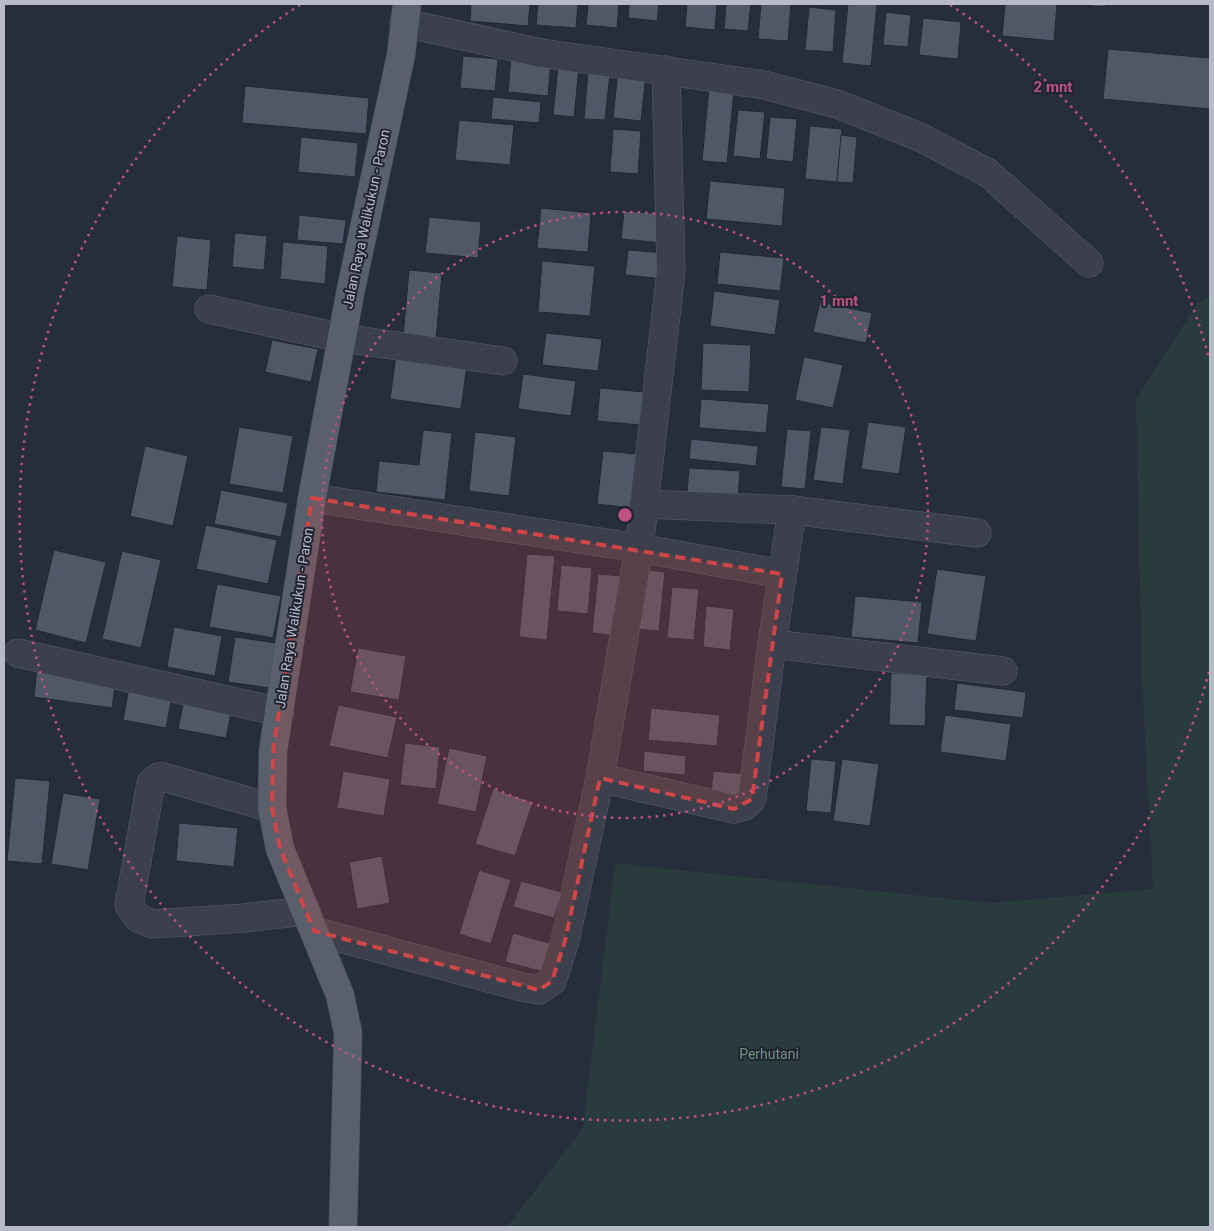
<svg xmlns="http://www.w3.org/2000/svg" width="1214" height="1231" font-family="Roboto,sans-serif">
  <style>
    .green { fill: #2a3b3d }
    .building { fill: #505867; stroke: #222733 }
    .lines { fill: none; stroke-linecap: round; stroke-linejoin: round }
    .minor-casing { stroke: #595e6a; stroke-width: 29 }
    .major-casing { stroke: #444955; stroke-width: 29 }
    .minor { stroke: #3b404c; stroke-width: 28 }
    .major { stroke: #595f6b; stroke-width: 28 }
    .marked { fill: #d04548; fill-opacity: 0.2; stroke: #d04548; stroke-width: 4; stroke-dasharray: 10 6; stroke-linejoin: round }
    .ring { fill: none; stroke: #be5181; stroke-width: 2.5; stroke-dasharray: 2.5 5 }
    .labels { text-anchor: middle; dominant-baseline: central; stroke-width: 4; stroke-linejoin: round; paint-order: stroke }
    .street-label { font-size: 14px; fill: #b7bbc7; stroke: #202531 }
    .park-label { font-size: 14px; fill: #71957c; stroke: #202531 }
    .centre { fill: #be5181; stroke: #202531; stroke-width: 2.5 }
    .ring-label { font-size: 15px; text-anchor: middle; font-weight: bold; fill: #be5181; stroke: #202531; stroke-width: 4; stroke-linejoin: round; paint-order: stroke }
  </style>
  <rect width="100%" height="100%" fill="#272e3b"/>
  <polygon class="green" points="1210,297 1210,1227 507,1227 583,1128 615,863 990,903 1153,889 1142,678 1136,400 1198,302"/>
  <g class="building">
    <polygon points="471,4 530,4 528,26 470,21"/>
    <polygon points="538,4 578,4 576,28 536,25"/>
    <polygon points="588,4 619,4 617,28 586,25"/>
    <polygon points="629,4 659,4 657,21 628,18"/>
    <polygon points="687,4 717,4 715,30 685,27"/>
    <polygon points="726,4 751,4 748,31 724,29"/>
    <polygon points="761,4 791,4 788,41 758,39"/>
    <polygon points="848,4 877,4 871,66 842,63"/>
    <polygon points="1005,4 1057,4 1054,41 1002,36"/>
    <polygon points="1072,4 1106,4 1105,7"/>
    <polygon points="809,7 836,10 833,52 805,50"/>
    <polygon points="886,12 911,15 908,47 883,45"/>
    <polygon points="923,18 961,22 958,59 919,55"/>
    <polygon points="1108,49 1210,58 1210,109 1103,99"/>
    <polygon points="463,56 498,59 495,91 460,88"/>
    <polygon points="511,56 551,60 548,96 508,92"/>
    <polygon points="558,66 579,68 574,117 553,115"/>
    <polygon points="588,71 610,73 605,120 584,119"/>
    <polygon points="618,71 646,74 641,121 613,118"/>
    <polygon points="245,86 369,98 366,134 242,123"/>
    <polygon points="709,88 734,91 727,163 702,161"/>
    <polygon points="493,97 541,102 539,123 491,119"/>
    <polygon points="738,110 765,112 760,159 733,156"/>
    <polygon points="770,117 797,119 793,162 766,159"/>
    <polygon points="459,120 514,125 510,165 455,160"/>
    <polygon points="810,126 842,129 837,182 805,179"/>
    <polygon points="613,129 641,131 638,174 610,172"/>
    <polygon points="841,135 857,137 853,183 837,182"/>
    <polygon points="301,137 358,143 355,177 298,172"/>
    <polygon points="710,181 785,188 782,226 706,219"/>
    <polygon points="541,208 591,213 588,252 537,248"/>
    <polygon points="624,211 666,214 663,243 621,239"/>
    <polygon points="299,215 346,220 343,244 297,240"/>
    <polygon points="429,217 481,222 478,258 425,253"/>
    <polygon points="235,233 267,236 264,270 232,267"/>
    <polygon points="177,236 211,240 207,290 172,287"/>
    <polygon points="283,242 328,246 325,284 280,279"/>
    <polygon points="628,250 667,253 665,279 625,275"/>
    <polygon points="720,252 784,258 780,291 717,284"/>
    <polygon points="542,261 595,266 590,316 538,312"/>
    <polygon points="409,270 442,273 436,340 403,337"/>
    <polygon points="714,291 780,300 775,335 710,326"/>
    <polygon points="820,302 872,313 866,343 813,332"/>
    <polygon points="546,333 602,339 598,371 542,365"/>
    <polygon points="272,340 318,349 311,382 265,372"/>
    <polygon points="703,343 751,345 749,392 701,390"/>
    <polygon points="396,355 467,365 461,409 390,399"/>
    <polygon points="804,357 843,365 833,408 795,400"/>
    <polygon points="523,374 576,381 571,416 518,409"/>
    <polygon points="600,388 644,392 640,425 597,421"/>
    <polygon points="701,399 769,404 766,433 699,428"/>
    <polygon points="868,422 906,427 899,474 861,469"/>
    <polygon points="239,427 293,436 283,493 229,484"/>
    <polygon points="821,427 850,430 843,484 813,480"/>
    <polygon points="787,429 811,431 805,489 781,487"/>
    <polygon points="423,430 452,433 445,500 376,492 379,461 419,465"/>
    <polygon points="475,432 516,437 509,496 469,491"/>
    <polygon points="691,439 758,446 756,466 689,459"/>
    <polygon points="145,446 188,456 173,526 130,516"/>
    <polygon points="603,451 636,454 631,508 597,504"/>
    <polygon points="689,468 740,471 738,497 687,493"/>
    <polygon points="221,490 288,503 281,537 214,524"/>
    <polygon points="206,525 277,540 268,584 196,569"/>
    <polygon points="54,550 106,562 86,643 35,630"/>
    <polygon points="122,551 161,560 141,648 102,639"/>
    <polygon points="527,554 555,556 547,640 519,637"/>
    <polygon points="561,565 592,568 588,614 557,611"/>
    <polygon points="641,569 665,572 659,631 635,629"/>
    <polygon points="937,569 986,576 976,641 927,634"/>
    <polygon points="598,574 623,576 618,636 592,633"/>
    <polygon points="217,584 281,596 273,638 209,627"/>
    <polygon points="672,587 699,589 694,640 667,638"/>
    <polygon points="855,596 922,602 918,643 851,637"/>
    <polygon points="706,606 734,609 730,650 703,647"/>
    <polygon points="174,627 222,636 215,676 167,667"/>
    <polygon points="235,637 276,643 270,688 228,682"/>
    <polygon points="358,648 406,656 399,700 350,692"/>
    <polygon points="37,669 116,680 112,708 34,697"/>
    <polygon points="891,673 927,674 925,726 889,725"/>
    <polygon points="957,683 1026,692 1023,718 954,710"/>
    <polygon points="129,688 172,696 166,728 123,720"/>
    <polygon points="184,699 232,708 226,738 178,729"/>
    <polygon points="338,705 397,717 388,758 329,746"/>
    <polygon points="651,708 720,715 717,746 648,740"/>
    <polygon points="945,715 1011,724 1006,761 940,752"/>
    <polygon points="405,743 440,747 436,789 400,785"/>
    <polygon points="449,748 487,756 476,812 437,804"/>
    <polygon points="644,751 686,756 685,775 643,771"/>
    <polygon points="811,759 836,761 831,813 806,811"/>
    <polygon points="842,759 879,764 870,826 833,821"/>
    <polygon points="343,771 390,779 384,816 337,808"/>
    <polygon points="713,771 747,774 744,798 711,795"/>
    <polygon points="15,778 50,781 42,864 7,861"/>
    <polygon points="493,789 533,802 515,856 475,844"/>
    <polygon points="63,793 100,799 88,870 51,864"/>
    <polygon points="179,823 238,828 234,867 176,861"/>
    <polygon points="382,856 390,903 357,909 349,862"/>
    <polygon points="479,870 511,880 491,944 459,934"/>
    <polygon points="521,881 562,892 554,918 513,907"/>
    <polygon points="513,933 556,945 548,973 505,962"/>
  </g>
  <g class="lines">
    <defs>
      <g id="minor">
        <polyline points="404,23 541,53 764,85 837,104 922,138 988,173 1089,263"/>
        <polyline points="209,309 342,338 503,361"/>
        <polyline points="312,498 639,548 782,574"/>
        <polyline points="644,504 792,510 977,533"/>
        <polyline points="772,644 1003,671"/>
        <polyline points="18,653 280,712"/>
        <polyline points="600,778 734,809 745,806 752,799 772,644 792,510"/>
        <polyline points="272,808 163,777 158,777 151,783 129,905 138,918 153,924 244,918 306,911"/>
        <polyline points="314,931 522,987 539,990 552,981 565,941 600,778 639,548 671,271 666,70"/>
      </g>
      <polyline id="major" points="343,1227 348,1033 340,995 280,849 272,808 273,751 312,498 351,289 401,55 407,4"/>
    </defs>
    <use href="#minor" class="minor-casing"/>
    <use href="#major" class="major-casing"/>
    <use href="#minor" class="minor"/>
    <use href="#major" class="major"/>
  </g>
  <path class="marked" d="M312,498L782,574L752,799L734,809L600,778L565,941L552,981L539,990L314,931L280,849L272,808L273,751Z"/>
  <g class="ring">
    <circle cx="625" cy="515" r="303"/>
    <path d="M1209 672A605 605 0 1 1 300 5M950 5A605 605 0 0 1 1209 358"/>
  </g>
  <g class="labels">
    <g class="street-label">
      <text transform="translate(366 219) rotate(-78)">Jalan Raya Walikukun - Paron</text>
      <text transform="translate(294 618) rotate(-81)">Jalan Raya Walikukun - Paron</text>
    </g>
    <g class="park-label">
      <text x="769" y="1054">Perhutani</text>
    </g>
  </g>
  <circle cx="625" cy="515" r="8" class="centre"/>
  <g class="ring-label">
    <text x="1053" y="92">2 mnt</text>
    <text x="839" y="306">1 mnt</text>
  </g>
  <rect width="1214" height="1231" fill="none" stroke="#b7bbc7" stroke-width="10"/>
</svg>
